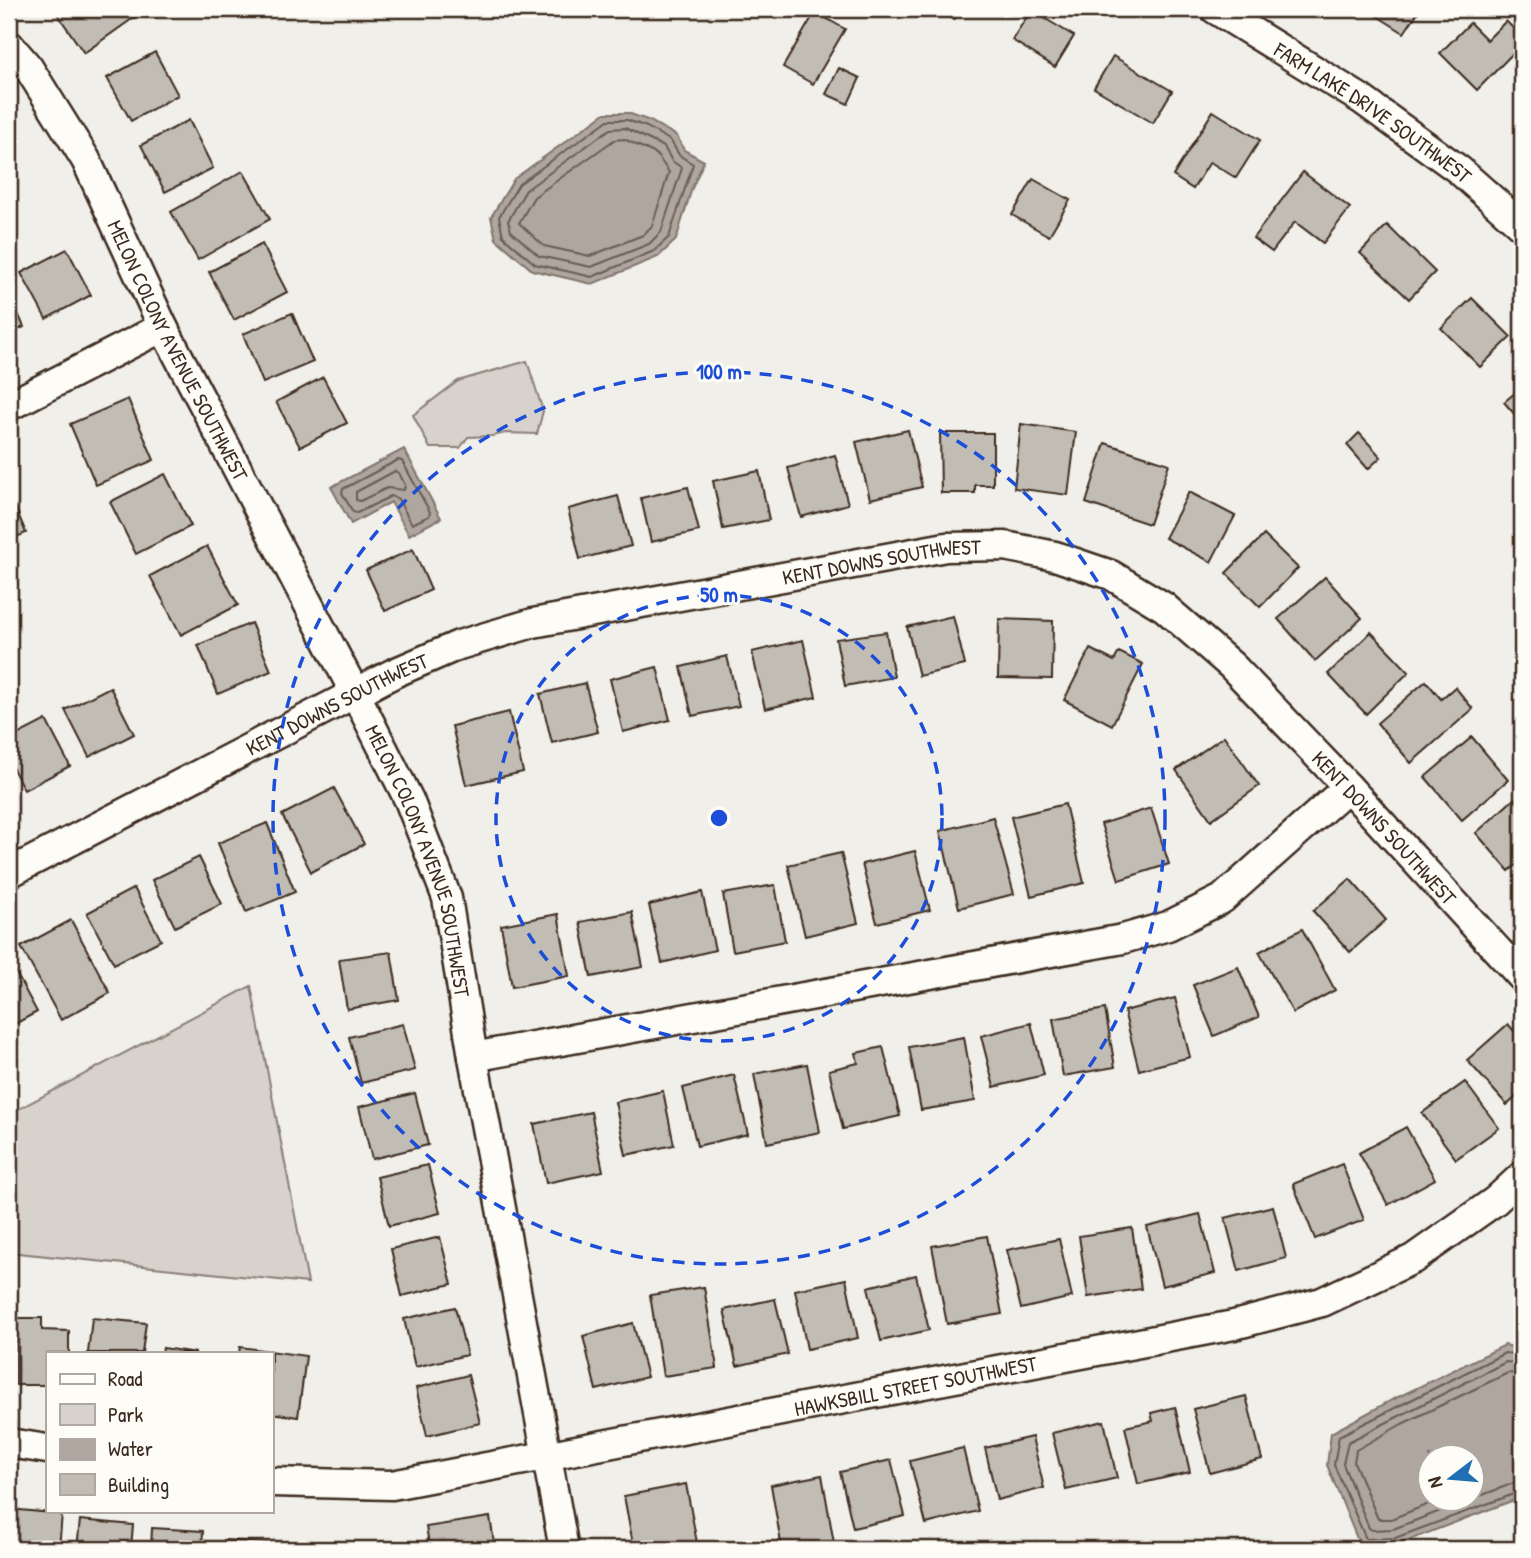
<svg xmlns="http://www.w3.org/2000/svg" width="1531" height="1558" font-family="'Patrick Hand',sans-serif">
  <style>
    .green { fill: #d7d2cc; stroke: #897e75; stroke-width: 2 }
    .water { fill: #aea69f; stroke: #80746b; stroke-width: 2; fill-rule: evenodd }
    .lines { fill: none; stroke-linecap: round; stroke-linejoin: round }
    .shore { stroke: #695c52; stroke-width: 2 }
    .building { fill: #c1bcb4; stroke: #3b2a1e; stroke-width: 2 }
    .minor-casing { stroke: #3b2a1e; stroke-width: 33 }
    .minor { stroke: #fdfcf7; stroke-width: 28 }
    .ring { fill: none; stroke: #1d4ed8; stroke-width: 3.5; stroke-dasharray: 12 9 }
    .labels { text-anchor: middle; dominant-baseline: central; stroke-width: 6; stroke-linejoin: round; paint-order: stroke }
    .street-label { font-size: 21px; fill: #3b2a1e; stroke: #fdfcf7 }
    .centre { fill: #1d4ed8; stroke: #fdfcf7; stroke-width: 3.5 }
    .ring-label { font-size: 21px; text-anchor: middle; font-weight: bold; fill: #1d4ed8; stroke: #fdfcf7; stroke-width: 6; stroke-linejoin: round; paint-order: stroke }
  </style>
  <rect width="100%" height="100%" fill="#f1efea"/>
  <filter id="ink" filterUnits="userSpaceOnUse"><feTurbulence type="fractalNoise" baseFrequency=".0143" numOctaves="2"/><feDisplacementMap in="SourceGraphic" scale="14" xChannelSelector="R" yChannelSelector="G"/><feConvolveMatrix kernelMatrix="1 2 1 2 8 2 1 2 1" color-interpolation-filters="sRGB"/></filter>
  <g filter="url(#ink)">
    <g class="green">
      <polygon points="527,361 543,411 537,434 506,433 492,436 468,437 460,448 430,448 413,415 458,381"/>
      <polygon points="251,986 308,1283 9,1252 9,1114"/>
    </g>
    <g class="water">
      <polygon points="605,113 628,113 650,121 677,136 684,150 704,161 692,188 676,240 658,257 592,284 532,270 496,239 491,217 514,179"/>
      <polygon points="404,449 441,518 409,535 391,502 351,524 331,487"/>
      <path d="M1505,1345L1522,1349V1497L1396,1545L1360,1546L1327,1465L1331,1433L1390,1401ZM1430,1456H1472V1498H1430Z"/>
    </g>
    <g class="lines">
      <g class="shore">
        <polygon points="608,120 627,120 647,127 671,141 679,155 693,164 669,237 654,251 592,277 535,264 503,236 499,217 519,184"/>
        <polygon points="625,128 664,147 672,161 682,168 661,232 649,244 591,267 539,256 511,231 508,221 526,190 610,129"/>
        <polygon points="614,140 624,139 656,154 669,172 652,226 643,235 590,256 544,246 519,223 534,197"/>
        <polygon points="398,460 402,461 430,512 429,516 412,524 398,499 391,496 357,513 353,512 342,493 343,489"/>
        <polygon points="395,471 399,473 405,485 404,490 387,488 360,501 356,500 356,492"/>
        <polyline points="1522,1355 1505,1353 1339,1436 1334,1465 1366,1539 1395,1538 1522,1491"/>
        <polyline points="1522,1364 1506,1362 1348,1442 1343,1464 1369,1528 1372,1530 1393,1529 1514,1483 1522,1482"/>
        <polyline points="1444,1498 1391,1519 1378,1519 1354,1462 1356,1450 1402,1424 1508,1373 1522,1374"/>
      </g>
    </g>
    <g class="building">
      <polygon points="54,9 146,9 84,53"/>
      <polygon points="934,9 960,9 954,20"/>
      <polygon points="1366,9 1420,9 1404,33"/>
      <polygon points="1031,10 1074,36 1055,67 1012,40"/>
      <polygon points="815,12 845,29 813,84 783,67"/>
      <polygon points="1506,21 1522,37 1522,44 1477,90 1440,53 1470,23 1487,40"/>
      <polygon points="155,52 178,95 131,121 107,78"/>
      <polygon points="1113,56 1172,91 1153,123 1094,88"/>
      <polygon points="839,68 860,78 848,104 826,94"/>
      <polygon points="1213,111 1260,140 1236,178 1210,162 1193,189 1173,176"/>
      <polygon points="189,120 213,168 165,192 141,145"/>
      <polygon points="243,171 270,219 198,260 171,212"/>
      <polygon points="1303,172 1350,208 1323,243 1295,222 1272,252 1253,238"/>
      <polygon points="1033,179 1070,200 1049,236 1012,215"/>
      <polygon points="1387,225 1435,272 1409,299 1360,253"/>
      <polygon points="262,244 287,292 234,320 209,272"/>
      <polygon points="67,249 91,295 46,319 21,273"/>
      <polygon points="9,293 24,327 9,334"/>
      <polygon points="1472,298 1511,337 1480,367 1441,328"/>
      <polygon points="292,313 313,362 263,383 243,334"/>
      <polygon points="323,377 347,423 300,447 276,402"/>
      <polygon points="1522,387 1522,423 1504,402"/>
      <polygon points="128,399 154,460 96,485 70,424"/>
      <polygon points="1021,424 1076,432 1068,495 1014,488"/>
      <polygon points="908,430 922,487 870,499 856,442"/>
      <polygon points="940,433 993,433 993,485 975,485 975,493 941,493"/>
      <polygon points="1359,433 1381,457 1368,469 1347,445"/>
      <polygon points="1105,443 1169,464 1149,524 1086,503"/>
      <polygon points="835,455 848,504 801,517 788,468"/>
      <polygon points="759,471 769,520 723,529 713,481"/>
      <polygon points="165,474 191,526 136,554 110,502"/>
      <polygon points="688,487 699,531 651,542 641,498"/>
      <polygon points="9,492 26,533 9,540"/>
      <polygon points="1189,492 1235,516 1211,562 1165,538"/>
      <polygon points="618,496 631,546 580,559 568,509"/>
      <polygon points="1264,535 1298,568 1260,607 1226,573"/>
      <polygon points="207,546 238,605 181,635 150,576"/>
      <polygon points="413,549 431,590 385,611 366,570"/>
      <polygon points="1325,577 1362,618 1315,661 1278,619"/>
      <polygon points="953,616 965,665 919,676 907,627"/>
      <polygon points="999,619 1053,621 1052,679 998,678"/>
      <polygon points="251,623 271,671 218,694 198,645"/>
      <polygon points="886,632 894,677 845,686 836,639"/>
      <polygon points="1371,632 1409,672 1366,714 1328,674"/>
      <polygon points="803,640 816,697 765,709 752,652"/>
      <polygon points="1090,649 1114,661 1119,652 1143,664 1112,725 1064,700"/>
      <polygon points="727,656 739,706 692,716 681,667"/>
      <polygon points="657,667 670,720 623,732 610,679"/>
      <polygon points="1426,681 1441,699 1455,687 1473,709 1411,763 1377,723"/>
      <polygon points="585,683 598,732 552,743 540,694"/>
      <polygon points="110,687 134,734 89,757 65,710"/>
      <polygon points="509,712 523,772 466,785 452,726"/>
      <polygon points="46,720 70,766 24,790 9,761 9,739"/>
      <polygon points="1224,736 1259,786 1211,820 1176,770"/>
      <polygon points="1472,737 1508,780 1462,820 1425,777"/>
      <polygon points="334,788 364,844 311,872 282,815"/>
      <polygon points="1514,799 1522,808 1522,860 1509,871 1476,833"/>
      <polygon points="1065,804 1084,883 1031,896 1011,817"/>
      <polygon points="1151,808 1169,864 1119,880 1101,824"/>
      <polygon points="993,817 1014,894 959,908 940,831"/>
      <polygon points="267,823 295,892 246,912 218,843"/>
      <polygon points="915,851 930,910 877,923 862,864"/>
      <polygon points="841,853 858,923 805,936 788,865"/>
      <polygon points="199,857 222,904 175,927 152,880"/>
      <polygon points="1350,879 1386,920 1350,952 1313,911"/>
      <polygon points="775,885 785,941 733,951 723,894"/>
      <polygon points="134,888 161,940 114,964 87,913"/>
      <polygon points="702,892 715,950 662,963 649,905"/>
      <polygon points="632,912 643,967 591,977 580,922"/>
      <polygon points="558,914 569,976 512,987 501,925"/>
      <polygon points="71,920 110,993 61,1020 21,947"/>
      <polygon points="1302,929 1335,990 1293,1013 1259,952"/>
      <polygon points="391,952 399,1000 347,1009 339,959"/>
      <polygon points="9,960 37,1012 9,1027"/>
      <polygon points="1238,967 1259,1017 1214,1036 1193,985"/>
      <polygon points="1175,998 1190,1057 1139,1070 1124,1011"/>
      <polygon points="1105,1009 1115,1067 1063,1076 1053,1019"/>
      <polygon points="1031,1023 1044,1075 994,1087 981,1036"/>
      <polygon points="403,1024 415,1070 361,1083 349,1037"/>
      <polygon points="1508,1024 1522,1040 1522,1092 1507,1105 1467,1060"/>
      <polygon points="964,1037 975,1101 921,1110 909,1047"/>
      <polygon points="883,1047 900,1116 843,1129 829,1070 858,1063 856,1053"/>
      <polygon points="807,1064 820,1132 767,1143 754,1074"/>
      <polygon points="734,1075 748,1134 697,1146 683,1088"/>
      <polygon points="1465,1082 1499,1128 1456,1159 1422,1113"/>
      <polygon points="663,1091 674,1145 626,1155 615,1102"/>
      <polygon points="415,1093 428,1145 372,1159 359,1107"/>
      <polygon points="591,1112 603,1171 546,1183 534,1124"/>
      <polygon points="1406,1127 1435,1179 1388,1205 1359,1153"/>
      <polygon points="1342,1164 1364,1220 1315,1239 1293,1184"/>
      <polygon points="428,1165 440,1213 389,1226 377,1177"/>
      <polygon points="1273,1206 1286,1258 1239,1271 1225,1218"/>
      <polygon points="1200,1214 1215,1273 1162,1286 1147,1227"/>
      <polygon points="1132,1228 1141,1289 1088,1297 1079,1236"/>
      <polygon points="987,1236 1002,1314 947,1324 932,1246"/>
      <polygon points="440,1237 452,1284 402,1296 391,1249"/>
      <polygon points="1059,1239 1072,1297 1021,1309 1007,1250"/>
      <polygon points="916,1275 929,1330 881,1341 868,1287"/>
      <polygon points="846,1279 858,1338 807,1349 795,1290"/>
      <polygon points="704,1287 717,1368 663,1376 650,1295"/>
      <polygon points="775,1299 788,1354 737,1366 724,1310"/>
      <polygon points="455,1307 467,1355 415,1367 404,1319"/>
      <polygon points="16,1318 42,1318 42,1330 69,1331 69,1353 47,1353 47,1385 16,1385"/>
      <polygon points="92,1318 146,1323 142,1353 88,1353"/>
      <polygon points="633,1323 647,1377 596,1390 583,1336"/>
      <polygon points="240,1347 306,1356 298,1417 271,1413 271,1353 239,1353"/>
      <polygon points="163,1348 196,1353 162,1353"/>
      <polygon points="468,1375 480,1423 427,1436 416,1388"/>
      <polygon points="1246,1396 1262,1459 1210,1473 1193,1409"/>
      <polygon points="1175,1407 1190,1472 1138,1484 1125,1427 1153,1421 1151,1413"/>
      <polygon points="1104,1421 1117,1478 1066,1490 1052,1433"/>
      <polygon points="1032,1437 1044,1488 997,1500 985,1448"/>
      <polygon points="963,1448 978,1511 926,1524 910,1461"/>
      <polygon points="891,1460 905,1516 853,1528 840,1472"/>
      <polygon points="822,1475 835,1549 782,1549 771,1485"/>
      <polygon points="686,1484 698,1548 634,1549 624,1496"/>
      <polygon points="9,1509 62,1514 59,1549 9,1549"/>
      <polygon points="490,1517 495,1549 430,1549 426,1527"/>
      <polygon points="80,1520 133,1525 131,1549 77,1549"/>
      <polygon points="152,1528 203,1531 202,1549 151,1549"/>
      <polygon points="224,1540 274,1544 274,1549 224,1549"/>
    </g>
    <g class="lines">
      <defs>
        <g id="minor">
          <path id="s1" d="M1215,9L1361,99L1459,170L1522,226"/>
          <path id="s2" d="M9,45L28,67L86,160L163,327L355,693L409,800L447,898L473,1057L564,1549"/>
          <polyline points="9,406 163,327"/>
          <path id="s3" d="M9,873L394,673L459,645L533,623L946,547L1005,546L1055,556L1111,575L1164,607L1232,666L1348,787L1522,977"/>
          <polyline points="473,1057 1123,939 1168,926 1222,899 1348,787"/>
          <polyline points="9,1443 47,1449"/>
          <path id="s4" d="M271,1482L392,1485L1234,1325L1322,1302L1413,1259L1495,1201L1522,1176"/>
        </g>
      </defs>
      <use href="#minor" class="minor-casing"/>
      <use href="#minor" class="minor"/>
    </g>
  </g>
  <g class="ring">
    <circle cx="719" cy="818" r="223"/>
    <circle cx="719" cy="818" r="446"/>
  </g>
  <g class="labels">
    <g class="street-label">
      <text stroke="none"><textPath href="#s1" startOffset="189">FARM LAKE DRIVE SOUTHWEST</textPath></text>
      <text stroke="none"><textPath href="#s2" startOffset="350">MELON COLONY AVENUE SOUTHWEST</textPath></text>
      <text stroke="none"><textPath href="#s3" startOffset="936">KENT DOWNS SOUTHWEST</textPath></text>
      <text stroke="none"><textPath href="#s3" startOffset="369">KENT DOWNS SOUTHWEST</textPath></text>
      <text stroke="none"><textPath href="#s3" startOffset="1545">KENT DOWNS SOUTHWEST</textPath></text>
      <text stroke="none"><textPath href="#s2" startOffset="917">MELON COLONY AVENUE SOUTHWEST</textPath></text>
      <text stroke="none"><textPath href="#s4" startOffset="654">HAWKSBILL STREET SOUTHWEST</textPath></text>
    </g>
  </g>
  <circle cx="719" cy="818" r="10" class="centre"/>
  <g class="ring-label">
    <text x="719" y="379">100 m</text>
    <text x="719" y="602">50 m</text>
  </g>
  <rect width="1531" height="1558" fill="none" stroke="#fdfcf7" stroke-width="35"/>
  <rect x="18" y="18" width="1496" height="1523" fill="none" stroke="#3b2a1e" stroke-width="2.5" filter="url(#ink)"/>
  <rect x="46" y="1352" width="228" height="161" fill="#fdfcf7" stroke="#afa8a0" stroke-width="2"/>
  <rect x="60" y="1374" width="35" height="10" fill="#fdfcf7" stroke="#afa8a0" stroke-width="2"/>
  <text x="108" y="1386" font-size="21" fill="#3b2a1e">Road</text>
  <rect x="60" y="1404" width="35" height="21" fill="#d7d2cc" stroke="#afa8a0" stroke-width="2"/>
  <text x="108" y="1422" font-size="21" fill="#3b2a1e">Park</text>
  <rect x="60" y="1439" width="35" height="21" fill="#aea69f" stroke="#afa8a0" stroke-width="2"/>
  <text x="108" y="1456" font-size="21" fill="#3b2a1e">Water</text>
  <rect x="60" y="1474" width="35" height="21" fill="#c1bcb4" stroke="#afa8a0" stroke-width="2"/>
  <text x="108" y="1492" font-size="21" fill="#3b2a1e">Building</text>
  <g transform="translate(1451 1478) rotate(254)"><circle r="33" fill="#fdfcf7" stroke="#afa8a0" stroke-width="2"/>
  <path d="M0-5L12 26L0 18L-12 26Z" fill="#1f6fb2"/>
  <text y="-10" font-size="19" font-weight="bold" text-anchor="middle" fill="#3b2a1e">N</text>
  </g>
</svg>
